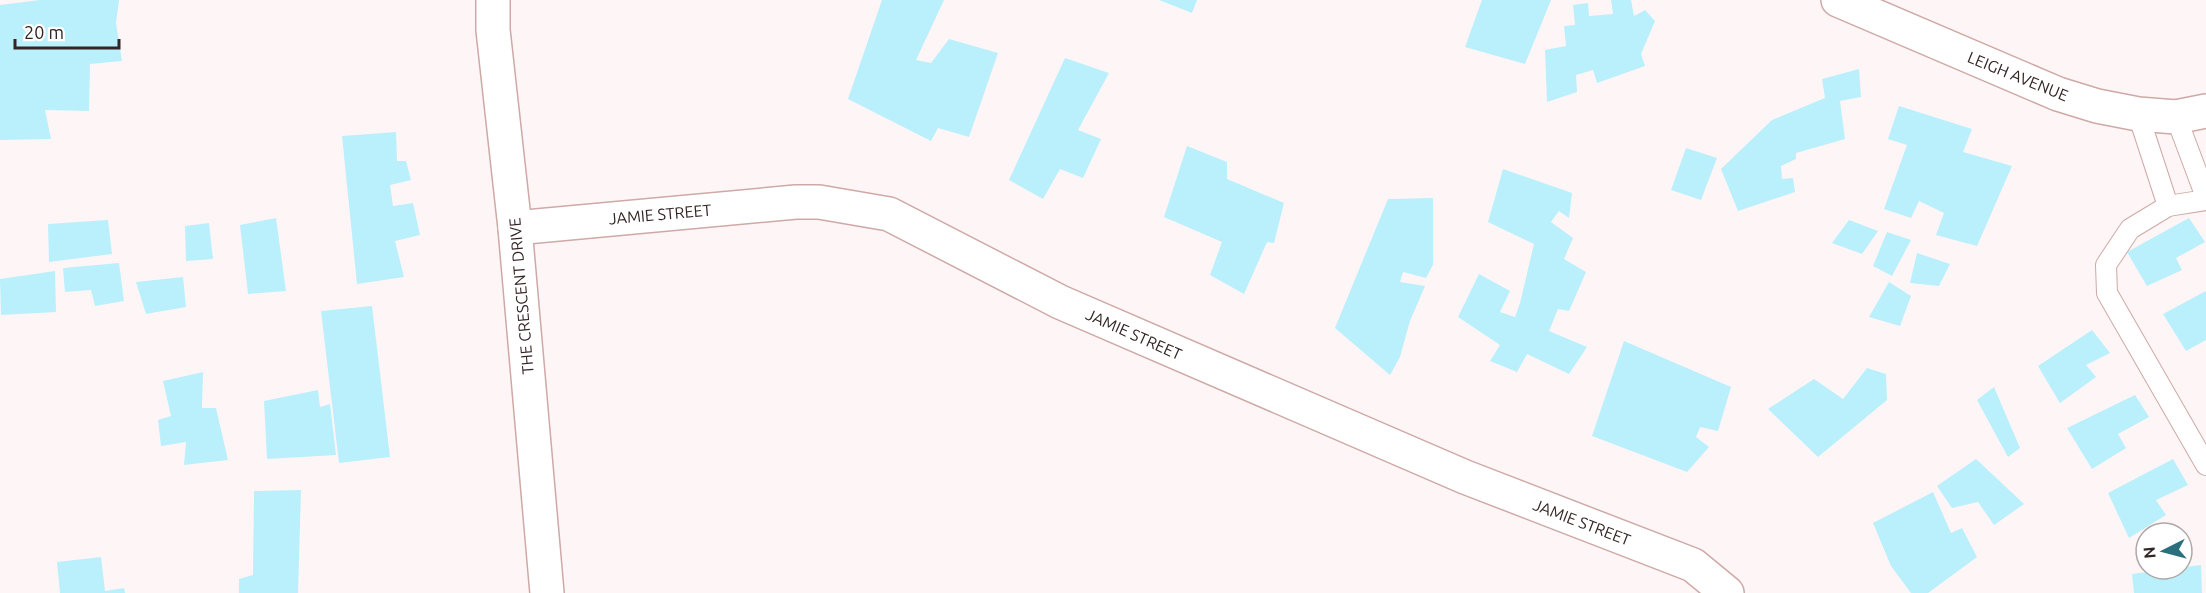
<svg xmlns="http://www.w3.org/2000/svg" width="2206" height="593" font-family="Ubuntu,sans-serif">
  <style>
    .building { fill: #baeffc }
    .lines { fill: none; stroke-linecap: round; stroke-linejoin: round }
    .service-casing { stroke: #cea9a6; stroke-width: 22 }
    .minor-casing { stroke: #cea9a6; stroke-width: 36 }
    .service { stroke: #fff; stroke-width: 20 }
    .minor { stroke: #fff; stroke-width: 33 }
    .labels { text-anchor: middle; dominant-baseline: central; stroke-width: 5; stroke-linejoin: round; paint-order: stroke }
    .street-label { font-size: 16px; fill: #332524; stroke: #fff }
  </style>
  <rect width="100%" height="100%" fill="#fef6f6"/>
  <g class="building">
    <polygon points="40,0 119,0 116,23 122,61 90,64 89,111 45,110 51,139 0,140 0,5"/>
    <polygon points="882,0 944,0 916,60 931,63 949,39 998,53 969,137 938,128 931,141 848,99"/>
    <polygon points="1159,0 1197,0 1192,13"/>
    <polygon points="1482,0 1551,0 1525,64 1465,47"/>
    <polygon points="1611,0 1631,0 1634,16 1645,10 1655,21 1641,54 1645,66 1597,83 1593,70 1576,75 1577,92 1547,102 1545,50 1566,46 1564,26 1575,25 1573,5 1588,3 1589,16 1613,14"/>
    <polygon points="1065,58 1109,73 1078,130 1101,139 1083,178 1060,169 1043,199 1009,180"/>
    <polygon points="1859,69 1861,97 1840,101 1845,139 1796,153 1796,159 1781,166 1782,179 1793,178 1795,192 1738,211 1721,169 1772,120 1825,98 1822,79"/>
    <polygon points="1899,106 1972,129 1963,152 2012,166 1977,246 1936,235 1944,213 1919,201 1911,218 1884,209 1907,145 1888,139"/>
    <polygon points="396,132 397,161 406,161 411,180 390,185 393,206 413,203 420,235 395,241 404,277 357,284 342,136"/>
    <polygon points="1187,146 1227,162 1227,179 1284,203 1274,243 1267,242 1244,294 1210,275 1222,242 1164,217"/>
    <polygon points="1686,148 1717,158 1701,200 1671,190"/>
    <polygon points="1503,169 1572,193 1569,218 1559,211 1551,222 1573,238 1564,259 1586,272 1569,311 1558,309 1549,331 1587,347 1569,374 1527,354 1517,372 1490,361 1500,345 1458,317 1479,274 1510,291 1500,312 1515,317 1520,303 1534,244 1488,222"/>
    <polygon points="1433,198 1433,265 1426,278 1403,272 1400,282 1425,286 1410,321 1400,357 1390,375 1335,328 1388,199"/>
    <polygon points="276,218 286,291 248,294 240,225"/>
    <polygon points="2189,218 2205,242 2176,258 2182,270 2147,286 2127,252"/>
    <polygon points="108,220 112,254 49,262 48,224"/>
    <polygon points="1849,220 1878,231 1862,254 1832,243"/>
    <polygon points="209,223 213,259 186,261 185,226"/>
    <polygon points="1887,232 1911,240 1892,276 1873,266"/>
    <polygon points="1917,253 1950,264 1939,286 1910,283"/>
    <polygon points="119,263 124,301 95,306 91,290 65,292 63,268"/>
    <polygon points="55,271 56,312 1,315 0,279"/>
    <polygon points="183,277 186,307 146,314 136,282"/>
    <polygon points="1889,282 1911,296 1900,326 1869,317"/>
    <polygon points="2206,291 2206,340 2186,351 2163,314"/>
    <polygon points="372,306 390,457 339,463 321,311"/>
    <polygon points="2092,330 2110,353 2086,365 2096,377 2060,403 2038,366"/>
    <polygon points="1624,341 1731,387 1718,431 1700,427 1696,437 1709,447 1687,472 1592,436"/>
    <polygon points="1867,368 1886,374 1887,400 1818,457 1768,409 1814,379 1843,399"/>
    <polygon points="203,372 202,408 216,408 228,460 184,465 186,442 161,446 158,420 171,416 163,381"/>
    <polygon points="1994,387 2020,448 2008,457 1977,400"/>
    <polygon points="318,390 320,407 330,404 336,455 267,459 264,401"/>
    <polygon points="2135,395 2149,417 2118,434 2126,448 2092,469 2067,428"/>
    <polygon points="1976,459 2024,504 1994,525 1978,502 1952,508 1937,486"/>
    <polygon points="2173,459 2188,485 2156,500 2166,515 2129,538 2108,493"/>
    <polygon points="301,490 298,593 239,593 239,579 253,575 254,491"/>
    <polygon points="1933,492 1951,533 1962,528 1977,557 1928,593 1911,593 1891,566 1873,523"/>
    <polygon points="101,557 105,591 124,588 125,593 60,593 57,562"/>
    <polygon points="2201,565 2202,593 2134,593 2132,574"/>
  </g>
  <g class="lines">
    <defs>
      <g id="service">
        <polyline points="2138,114 2168,206"/>
        <polyline points="2176,117 2206,197"/>
        <polyline points="2206,200 2168,206 2130,229 2106,265 2107,293 2206,465"/>
      </g>
      <g id="minor">
        <polyline points="493,0 493,30 515,228 547,593"/>
        <polyline points="1838,0 2058,94 2097,106 2138,114 2176,117 2206,111"/>
        <polyline points="515,228 796,202 819,202 889,214 1060,302 1465,477 1693,565 1727,593"/>
      </g>
    </defs>
    <use href="#service" class="service-casing"/>
    <use href="#minor" class="minor-casing"/>
    <use href="#service" class="service"/>
    <use href="#minor" class="minor"/>
  </g>
  <g class="labels">
    <g class="street-label">
      <text transform="translate(2018 76) rotate(22)">LEIGH AVENUE</text>
      <text transform="translate(660 214) rotate(-5)">JAMIE STREET</text>
      <text transform="translate(521 296) rotate(-95)">THE CRESCENT DRIVE</text>
      <text transform="translate(1134 334) rotate(24)">JAMIE STREET</text>
      <text transform="translate(1582 522) rotate(21)">JAMIE STREET</text>
    </g>
  </g>
  <g transform="translate(2164 551) rotate(264)"><circle r="28" fill="#ffffff" stroke="#ada8a7" stroke-width="1.5"/>
  <path d="M0-4.5L10 22L0 15L-10 22Z" fill="#2a6f7e"/>
  <text y="-9" font-size="16" font-weight="bold" text-anchor="middle" fill="#332524">N</text>
  </g>
  <path d="M15 39v9h104v-9" fill="none" stroke="#332524" stroke-width="3"/>
  <text x="24" y="39" font-size="18" fill="#332524" stroke="#ffffff" stroke-width="4.5" paint-order="stroke">20 m</text>
</svg>
